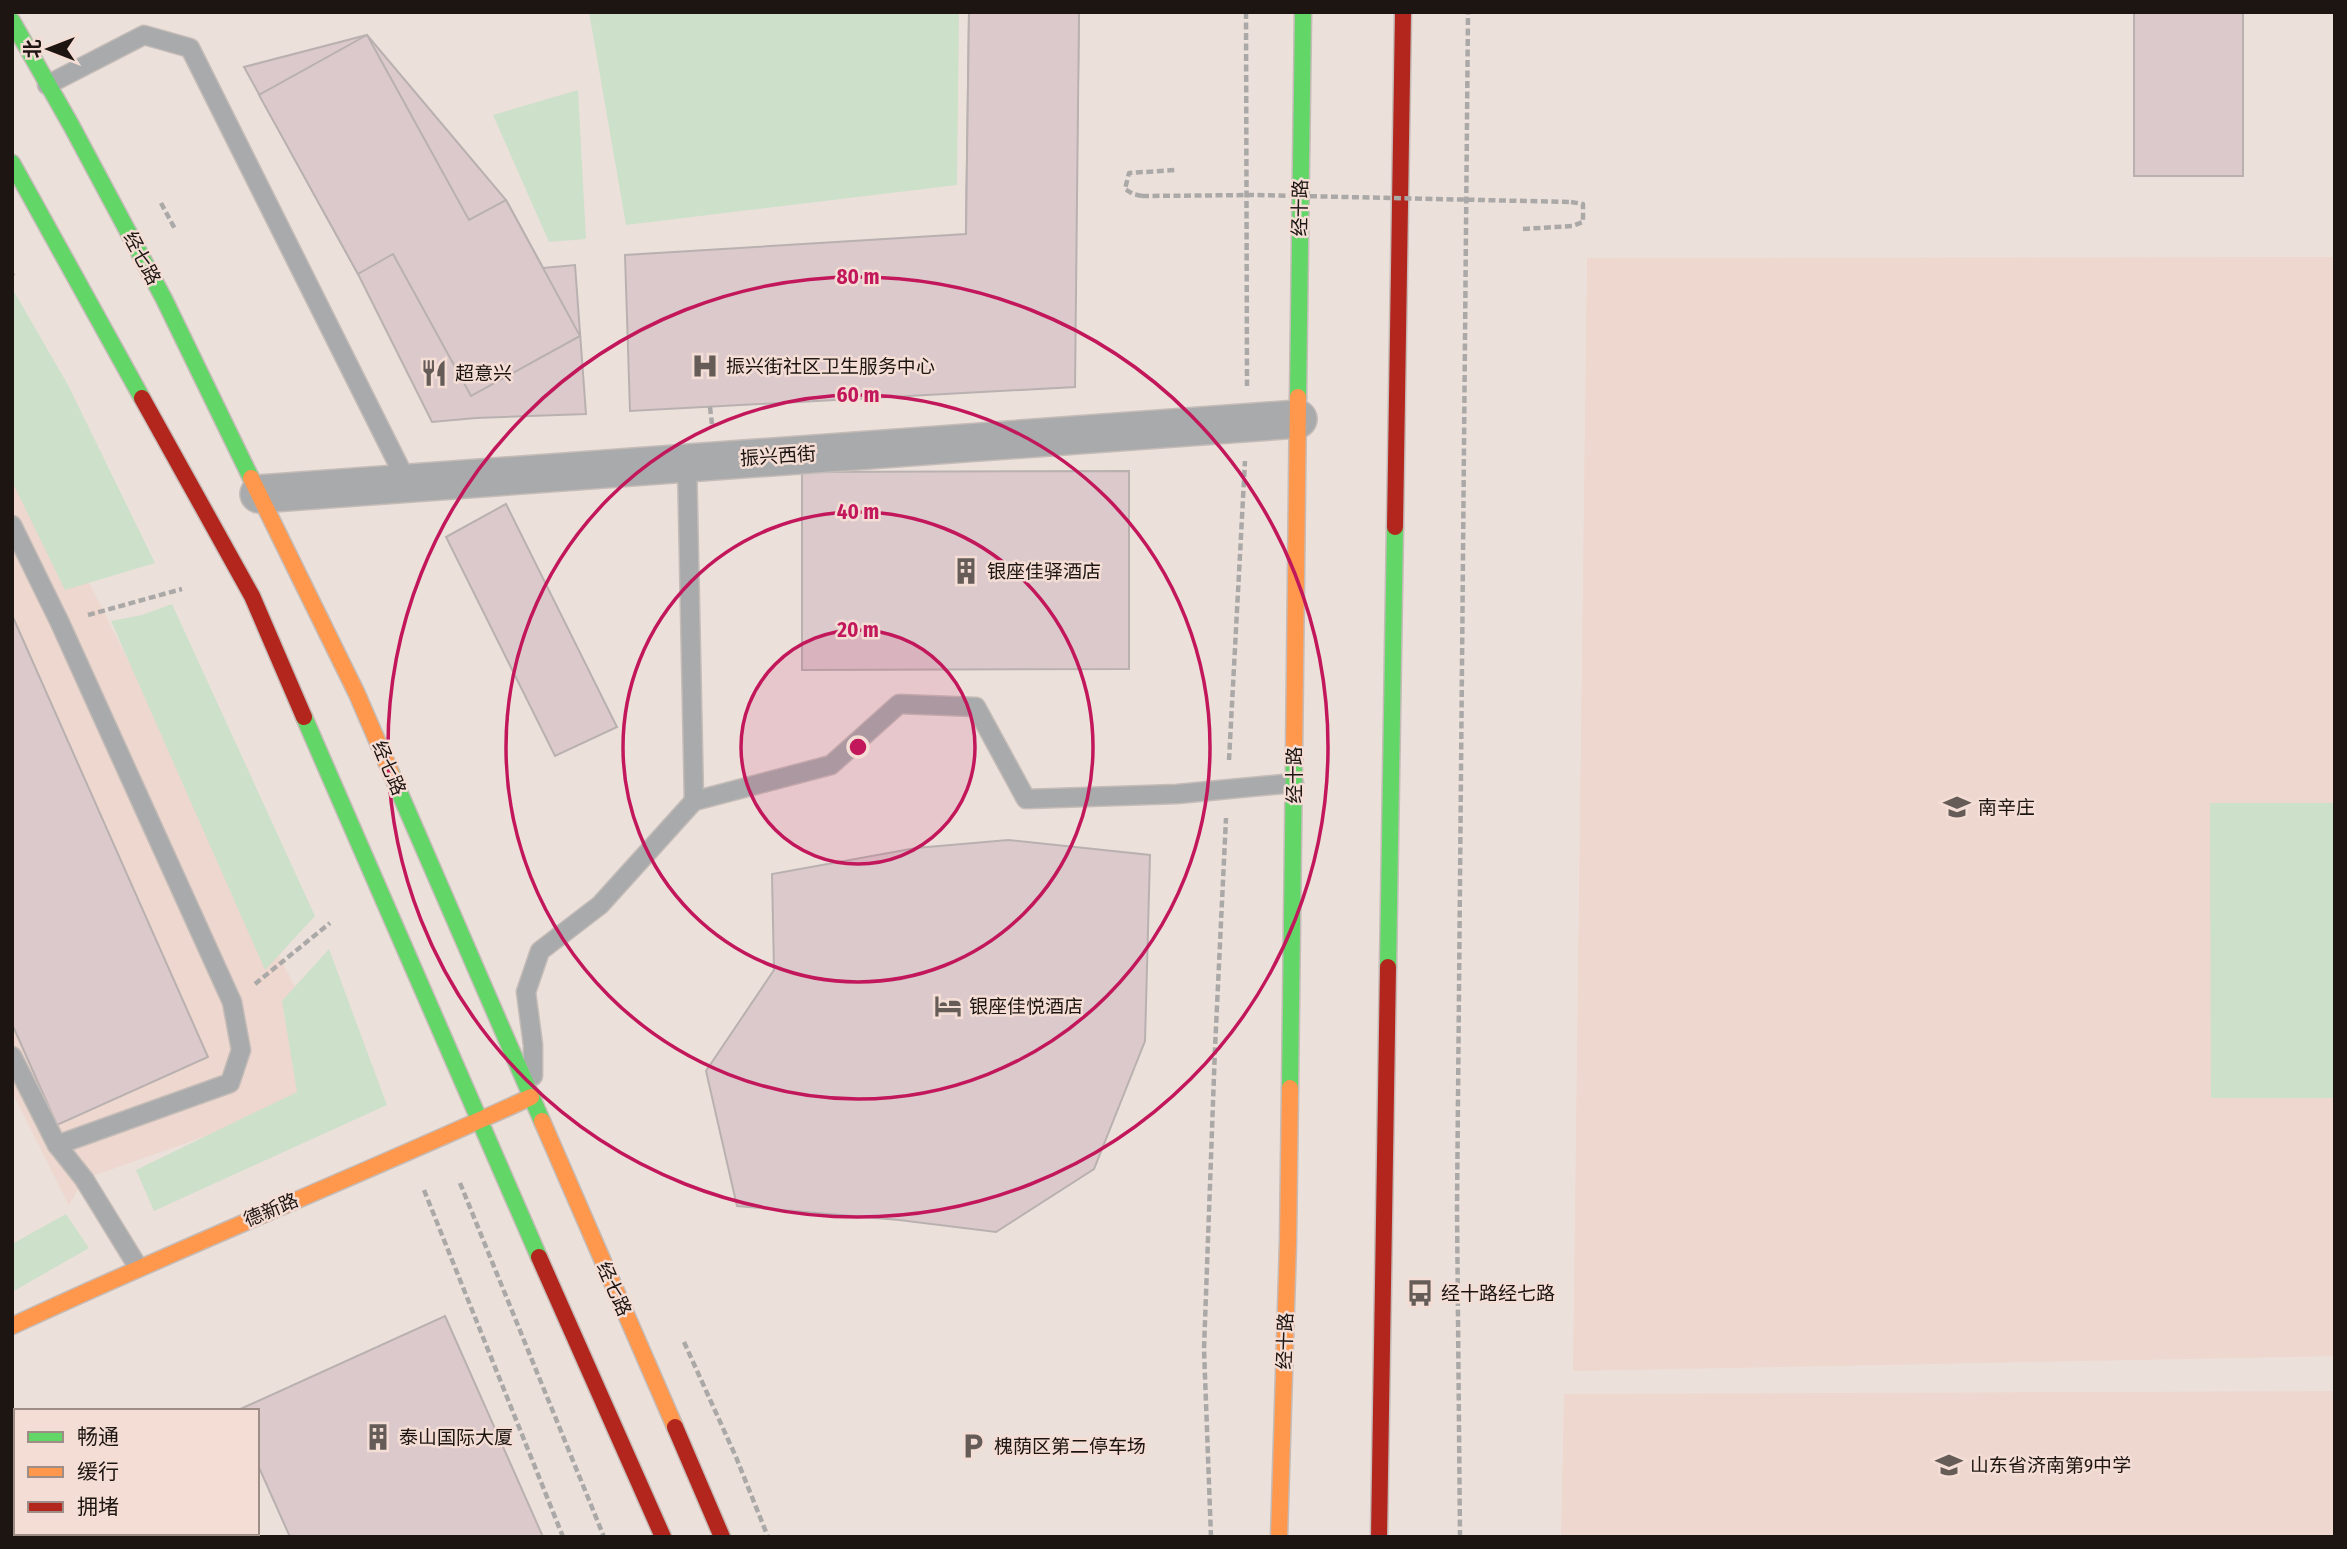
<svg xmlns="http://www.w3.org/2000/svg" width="2347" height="1549" font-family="'Fira Sans Condensed','Noto Sans SC',sans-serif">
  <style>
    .built { fill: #edd7ce }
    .green { fill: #cde0ca }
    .building { fill: #dcc9cc; stroke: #b9b1b0; stroke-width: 2 }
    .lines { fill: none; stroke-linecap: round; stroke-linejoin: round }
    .lane-casing { stroke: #c5bcb8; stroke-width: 21 }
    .street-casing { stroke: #c5bcb8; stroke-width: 40 }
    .fast-casing { stroke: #c5bcb8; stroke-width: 19 }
    .slow-casing { stroke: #c5bcb8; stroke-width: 19 }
    .jam-casing { stroke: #c5bcb8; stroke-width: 19 }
    .path { stroke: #aba9a8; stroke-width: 4.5; stroke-dasharray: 7 3.5; stroke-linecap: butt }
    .lane { stroke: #a8aaab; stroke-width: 18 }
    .street { stroke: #a8aaab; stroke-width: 37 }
    .fast { stroke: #63d668; stroke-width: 16 }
    .slow { stroke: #ff974d; stroke-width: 16 }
    .jam { stroke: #b3261e; stroke-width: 16 }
    .path-bridge { stroke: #aba9a8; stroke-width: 4.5; stroke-dasharray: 7 3.5; stroke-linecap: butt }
    .ring { fill: none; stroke: #c2185b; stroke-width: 3.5 }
    .labels { text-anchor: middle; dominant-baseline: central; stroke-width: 5; stroke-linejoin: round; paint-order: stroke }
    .street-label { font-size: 19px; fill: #1d1512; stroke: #f3ddd4 }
    .poi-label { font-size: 19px; fill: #1d1512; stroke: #f3ddd4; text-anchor: start }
    .centre { fill: #c2185b; stroke: #f3ddd4; stroke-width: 3.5 }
    .ring-label { font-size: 21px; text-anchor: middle; font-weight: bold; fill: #c2185b; stroke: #f3ddd4; stroke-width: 5; stroke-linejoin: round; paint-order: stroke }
  </style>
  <rect width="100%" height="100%" fill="#ece0db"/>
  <g class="built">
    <polygon points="2335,257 2335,1356 1573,1371 1587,258"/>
    <polygon points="12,432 346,1087 84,1179 69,1205 12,1092"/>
    <polygon points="2335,1391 2335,1537 1561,1537 1564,1394"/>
  </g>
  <g class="green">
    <polygon points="589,12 959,12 957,185 626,225"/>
    <polygon points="578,90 586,239 549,242 493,115"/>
    <polygon points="12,288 68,385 155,563 65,590 12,481"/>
    <polygon points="172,604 315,916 265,970 111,621 142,615"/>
    <polygon points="2210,803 2335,803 2335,1098 2211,1098"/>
    <polygon points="329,949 387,1105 154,1211 136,1170 297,1092 282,1001"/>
    <polygon points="66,1214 89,1248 12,1292 12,1244"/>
  </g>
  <g class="building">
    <polygon points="969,12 1079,12 1074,367 964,365"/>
    <polygon points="969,12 1079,12 1075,387 630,411 625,255 966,234"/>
    <rect x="2134" y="12" width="109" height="164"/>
    <polygon points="367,35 506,200 543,268 575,265 586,414 476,418 432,422 358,274 244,67"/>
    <polygon points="367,35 469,220 506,200 580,336 471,396 393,254 358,274 259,95"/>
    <polygon points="1129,471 1129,669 802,670 802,472"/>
    <polygon points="506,504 617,727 555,756 446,537"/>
    <polygon points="12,615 208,1057 57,1125 12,1024"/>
    <polygon points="1008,840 1150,855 1145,1041 1094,1169 996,1232 899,1220 737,1206 706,1071 774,970 772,874 916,848"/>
    <polygon points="445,1316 543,1537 290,1537 257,1463 257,1411 236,1411"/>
  </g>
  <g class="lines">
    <defs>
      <g id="lane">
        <polyline points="47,85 144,35 190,48 407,482"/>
        <polyline points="687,462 694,801"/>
        <polyline points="12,525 60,623 232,1002 241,1050 230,1083 57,1145"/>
        <polyline points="12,1056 57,1145 84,1179 138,1267"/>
        <polyline points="533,1076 533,1045 526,992 540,951 600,905 694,801 831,765 899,704 976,707 1026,799 1177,794 1294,783"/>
      </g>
      <polyline id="street" points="259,494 1298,419"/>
      <g id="fast">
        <polyline points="12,21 71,125 164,299 251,478"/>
        <polyline points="12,163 142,398"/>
        <polyline points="1298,397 1303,12"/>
        <polyline points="304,717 539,1257"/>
        <polyline points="391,773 542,1121"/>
        <polyline points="1388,967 1395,527"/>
        <polyline points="1290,1088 1294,756"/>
      </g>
      <g id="slow">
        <polyline points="251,478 357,694 391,773"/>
        <polyline points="1294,756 1298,397"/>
        <polyline points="542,1121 675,1427"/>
        <path d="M12,1326C183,1246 359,1176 531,1097"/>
        <polyline points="1279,1537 1288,1242 1290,1088"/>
      </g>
      <g id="jam">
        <polyline points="142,398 252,596 304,717"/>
        <polyline points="1395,527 1403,12"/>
        <polyline points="539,1257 663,1537"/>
        <polyline points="675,1427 722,1537"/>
        <polyline points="1379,1537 1388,967"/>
      </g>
    </defs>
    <use href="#lane" class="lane-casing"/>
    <use href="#street" class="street-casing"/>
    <use href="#fast" class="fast-casing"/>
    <use href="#slow" class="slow-casing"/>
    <use href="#jam" class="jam-casing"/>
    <g class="path">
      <polyline points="1246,12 1247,386"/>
      <polyline points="1142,196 1133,194 1125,189 1129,173 1176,170"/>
      <polyline points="161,203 175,229"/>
      <polyline points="1523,229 1572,226 1583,222 1583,204 1571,202"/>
      <polyline points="12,274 14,273"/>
      <polyline points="710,407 712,424"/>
      <polyline points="88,615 182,589"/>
      <polyline points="1229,760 1245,461"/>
      <polyline points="255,984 330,923"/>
      <polyline points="460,1183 604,1537"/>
      <polyline points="424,1190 563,1537"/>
      <polyline points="684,1342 736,1457 768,1537"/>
      <polyline points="1211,1537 1204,1349 1215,1048 1226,818"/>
      <polyline points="1460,1537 1457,1208 1468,12"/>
    </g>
    <use href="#lane" class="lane"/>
    <use href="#street" class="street"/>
    <use href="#fast" class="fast"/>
    <use href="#slow" class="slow"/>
    <use href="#jam" class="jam"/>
    <polyline class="path-bridge" points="1142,196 1256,195 1571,202"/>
  </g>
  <circle cx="858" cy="747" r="117" fill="#c2185b" fill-opacity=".12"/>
  <g class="ring">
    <circle cx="858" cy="747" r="117"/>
    <circle cx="858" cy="747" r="235"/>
    <circle cx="858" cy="747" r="352"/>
    <circle cx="858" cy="747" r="470"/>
  </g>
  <defs>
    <symbol id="hospital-bare" viewBox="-9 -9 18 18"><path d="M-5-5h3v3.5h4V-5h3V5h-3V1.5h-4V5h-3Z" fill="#655c58" stroke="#f3ddd4" stroke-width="2.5" paint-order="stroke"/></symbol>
    <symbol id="restaurant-bare" viewBox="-9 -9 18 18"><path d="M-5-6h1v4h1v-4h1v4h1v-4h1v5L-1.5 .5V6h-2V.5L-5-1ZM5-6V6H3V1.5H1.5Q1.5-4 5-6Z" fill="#655c58" stroke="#f3ddd4" stroke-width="2.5" paint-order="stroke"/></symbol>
    <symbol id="building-bare" viewBox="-9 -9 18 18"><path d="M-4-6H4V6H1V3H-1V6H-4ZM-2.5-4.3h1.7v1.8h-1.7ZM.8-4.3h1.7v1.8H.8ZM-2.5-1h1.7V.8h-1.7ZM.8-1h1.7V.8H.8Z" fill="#655c58" stroke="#f3ddd4" stroke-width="2.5" paint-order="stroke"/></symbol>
    <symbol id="school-bare" viewBox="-9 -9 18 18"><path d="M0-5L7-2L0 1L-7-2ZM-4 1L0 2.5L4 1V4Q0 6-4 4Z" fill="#655c58" stroke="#f3ddd4" stroke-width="2.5" paint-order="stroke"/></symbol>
    <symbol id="hotel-bare" viewBox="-9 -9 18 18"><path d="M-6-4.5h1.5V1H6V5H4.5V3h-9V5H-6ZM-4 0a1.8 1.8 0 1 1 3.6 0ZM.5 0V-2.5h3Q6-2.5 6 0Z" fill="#655c58" stroke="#f3ddd4" stroke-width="2.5" paint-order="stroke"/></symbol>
    <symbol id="bus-bare" viewBox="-9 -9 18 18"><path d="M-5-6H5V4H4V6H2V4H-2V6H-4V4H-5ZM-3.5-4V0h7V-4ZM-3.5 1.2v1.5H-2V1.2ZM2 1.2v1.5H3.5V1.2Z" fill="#655c58" stroke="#f3ddd4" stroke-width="2.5" paint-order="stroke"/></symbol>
    <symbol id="parking-bare" viewBox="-9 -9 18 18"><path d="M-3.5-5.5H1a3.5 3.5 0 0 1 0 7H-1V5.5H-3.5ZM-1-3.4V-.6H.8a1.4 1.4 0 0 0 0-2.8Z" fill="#655c58" stroke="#f3ddd4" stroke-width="2.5" paint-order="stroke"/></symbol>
  </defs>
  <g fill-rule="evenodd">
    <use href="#hospital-bare" x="686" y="347" width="38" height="38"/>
    <use href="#restaurant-bare" x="415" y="354" width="38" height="38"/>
    <use href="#building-bare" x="947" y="552" width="38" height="38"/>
    <use href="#school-bare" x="1938" y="788" width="38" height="38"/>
    <use href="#hotel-bare" x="929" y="987" width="38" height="38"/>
    <use href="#bus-bare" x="1401" y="1274" width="38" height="38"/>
    <use href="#building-bare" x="359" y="1418" width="38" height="38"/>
    <use href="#parking-bare" x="954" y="1427" width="38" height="38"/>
    <use href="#school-bare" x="1930" y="1446" width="38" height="38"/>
  </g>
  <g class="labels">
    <g class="street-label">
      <text transform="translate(1300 208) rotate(-89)">经十路</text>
      <text transform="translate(142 258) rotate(62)">经七路</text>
      <text transform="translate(778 456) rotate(-4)">振兴西街</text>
      <text transform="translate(389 768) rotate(67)">经七路</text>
      <text transform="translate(1294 775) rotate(-90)">经十路</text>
      <text transform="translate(271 1210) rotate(-23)">德新路</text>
      <text transform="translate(614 1289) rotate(66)">经七路</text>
      <text transform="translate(1285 1341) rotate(-88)">经十路</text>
    </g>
    <g class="poi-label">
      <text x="726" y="366">振兴街社区卫生服务中心</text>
      <text x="455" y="373">超意兴</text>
      <text x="987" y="571">银座佳驿酒店</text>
      <text x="1978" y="807">南辛庄</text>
      <text x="969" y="1006">银座佳悦酒店</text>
      <text x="1441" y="1293">经十路经七路</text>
      <text x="399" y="1437">泰山国际大厦</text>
      <text x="994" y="1446">槐荫区第二停车场</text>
      <text x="1970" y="1465">山东省济南第9中学</text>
    </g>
  </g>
  <circle cx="858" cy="747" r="10" class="centre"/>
  <g class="ring-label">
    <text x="858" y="284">80 m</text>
    <text x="858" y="402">60 m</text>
    <text x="858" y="519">40 m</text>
    <text x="858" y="637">20 m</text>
  </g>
  <rect width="2347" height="1549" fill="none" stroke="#1d1512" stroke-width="28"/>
  <rect x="14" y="1409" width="245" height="126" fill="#f3ddd4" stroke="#9d8d86" stroke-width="2"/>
  <rect x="28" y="1432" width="35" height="10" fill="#63d668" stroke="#9d8d86" stroke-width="2"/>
  <text x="77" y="1444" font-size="21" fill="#1d1512">畅通</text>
  <rect x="28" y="1467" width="35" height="10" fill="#ff974d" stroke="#9d8d86" stroke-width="2"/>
  <text x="77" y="1479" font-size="21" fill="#1d1512">缓行</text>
  <rect x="28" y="1502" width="35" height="10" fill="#b3261e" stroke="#9d8d86" stroke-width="2"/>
  <text x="77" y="1514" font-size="21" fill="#1d1512">拥堵</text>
  <g transform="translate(49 49) rotate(270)" stroke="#f3ddd4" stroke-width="5" paint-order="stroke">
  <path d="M0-5L12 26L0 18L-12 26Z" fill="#1d1512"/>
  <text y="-10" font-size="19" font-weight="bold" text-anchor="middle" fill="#1d1512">北</text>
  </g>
</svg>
